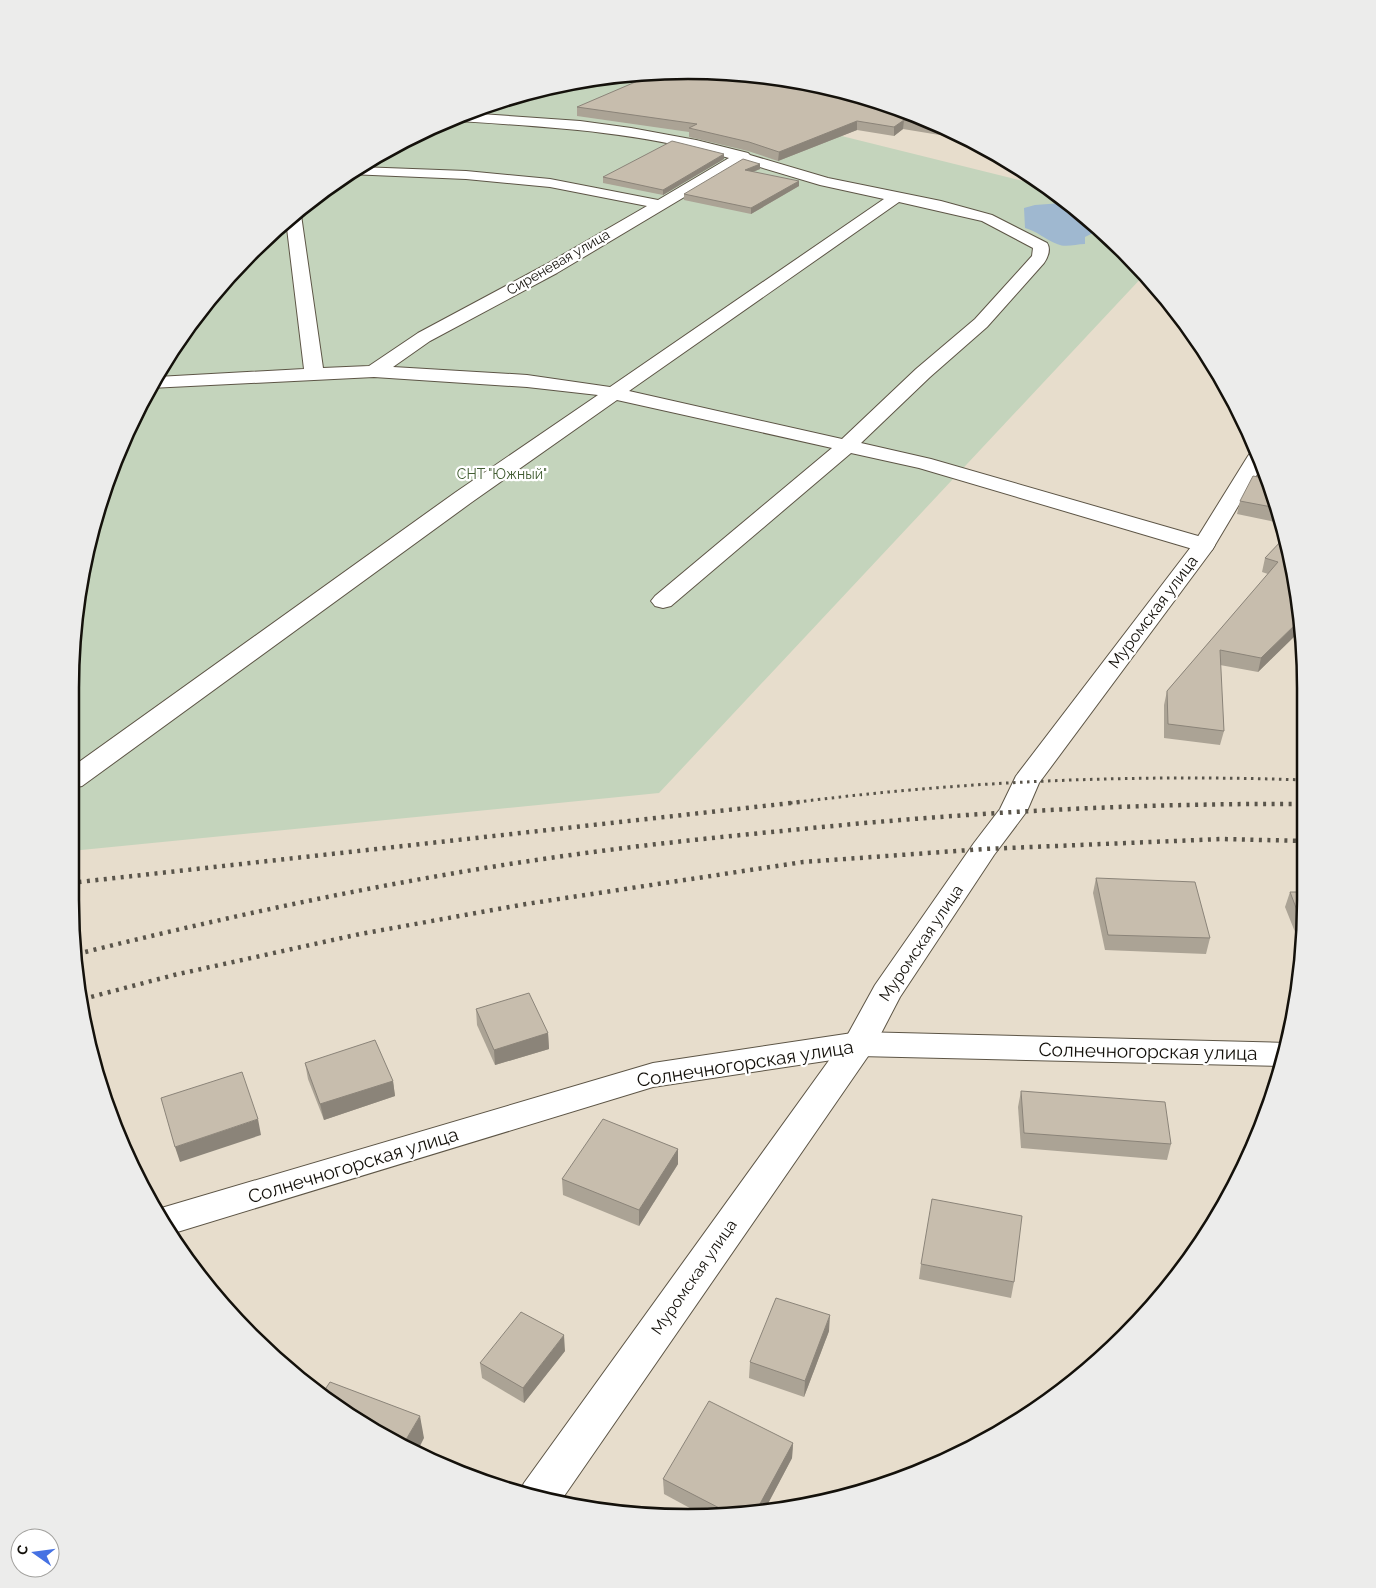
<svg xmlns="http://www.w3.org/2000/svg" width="1376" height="1588" font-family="Raleway,sans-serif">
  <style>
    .green { fill: #c4d4bc }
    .water { fill: #9fb8d0 }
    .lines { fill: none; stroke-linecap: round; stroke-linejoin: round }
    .minor-casing { stroke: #5d5546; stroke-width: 2 }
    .secondary-casing { stroke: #5d5546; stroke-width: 2 }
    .minor { fill: #fff; fill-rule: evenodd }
    .secondary { fill: #fff; fill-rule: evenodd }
    .rail-far1 { stroke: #59544a; stroke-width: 3; stroke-dasharray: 2.5 4.5; stroke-linecap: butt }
    .rail { stroke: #59544a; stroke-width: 4.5; stroke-dasharray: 3 5.5; stroke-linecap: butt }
    .wall { fill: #aba395 }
    .shaded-wall { fill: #8b8479 }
    .building { fill: #c7bdad; stroke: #8b8479 }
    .labels { text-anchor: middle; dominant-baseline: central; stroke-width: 4.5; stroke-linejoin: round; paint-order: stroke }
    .far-street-label { font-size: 14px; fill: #14110b; stroke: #fff }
    .far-park-label { font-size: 14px; fill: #425d32; stroke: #fff }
    .street-label { font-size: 16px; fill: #14110b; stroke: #fff }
    .near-street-label { font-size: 19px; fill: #14110b; stroke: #fff }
    .rim { fill: none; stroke: #14110b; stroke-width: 2.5 }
  </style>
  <rect width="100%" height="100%" fill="#e7ddcc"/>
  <polygon class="green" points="655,74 636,85 1047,187 1064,198 1145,274 659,793 71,851 75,608 91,528 134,414 198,312 280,224 379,153 489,103 607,75"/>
  <path class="water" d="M1062,203L1061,206L1077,210L1099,230L1085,237V244C1075,244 1066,248 1057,244C1046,240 1037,231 1025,228L1024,208L1035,205Z"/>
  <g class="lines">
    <defs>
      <g id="minor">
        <path d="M466,113L580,121L631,128L696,140L748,153L750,155L828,178L941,201L992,215L1047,243C1051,249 1048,257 1044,263L987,327L930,377L861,443L931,459L1212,540L1215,545L1212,550L1204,552L1196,550L919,468L851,453L671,606L663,608L655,606L651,601L655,596L832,448L617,400L472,502L82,786L72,788V767L456,492L598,395L527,387L374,377L150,388L157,377L304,369L286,220L297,211L301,215L323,368L369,366L418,333L545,265L647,206L550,187L466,179L349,174L359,167L466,171L550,179L658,200L729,158C641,132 550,127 459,121L454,119ZM743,162L820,185L884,199L610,387L527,375L393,367L430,341L557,273ZM899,202L982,221L1033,248L1032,256L975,319L916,369L842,439L629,391Z"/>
        <polygon points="859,1032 1287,1043 1280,1066 859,1056 653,1087 174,1233 158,1209 653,1063"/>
      </g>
      <polygon id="secondary" points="1256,450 1262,466 1212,550 1039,783 1027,811 994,855 900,997 873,1049 560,1502 520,1492 524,1483 848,1034 875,985 974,843 1000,809 1016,776 1194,543 1248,456 1251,452"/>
    </defs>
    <use href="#minor" class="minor-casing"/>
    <use href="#secondary" class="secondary-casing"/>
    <use href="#minor" class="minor"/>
    <use href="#secondary" class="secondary"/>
    <path class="rail-far1" d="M790,803C961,781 1133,774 1305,780"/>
    <g class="rail">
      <polyline points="70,883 800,802"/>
      <path d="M77,954C206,922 336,893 467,871C572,853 677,841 782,831C956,813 1130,803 1305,804"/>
      <polyline points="83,999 174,975 360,934 526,904 803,862 984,849 1222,839 1306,841"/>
    </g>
  </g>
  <g class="wall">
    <polygon points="848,91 961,134 967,137 964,139 903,129 894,136 857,130 778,161 748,151 689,137 689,132 577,116 577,107"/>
    <polygon points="724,159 663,195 603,183 603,177"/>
    <polygon points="760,164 760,169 753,172 799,186 751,214 684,200 684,194"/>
    <polygon points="1273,489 1280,523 1237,514 1240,501"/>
    <polygon points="1283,539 1301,630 1258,672 1220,665 1224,731 1220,745 1164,738 1164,705 1167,691 1268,574 1262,572 1265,558"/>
    <polygon points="1096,878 1210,938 1206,954 1105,950 1093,893"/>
    <polygon points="1290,892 1306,900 1301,947 1285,907"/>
    <polygon points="476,1009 548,1033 549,1049 495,1065 477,1025"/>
    <polygon points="305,1063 393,1081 395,1096 324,1120 308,1079"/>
    <polygon points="1021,1091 1171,1144 1167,1160 1021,1148 1018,1107"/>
    <polygon points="678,1149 678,1164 639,1226 563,1195 562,1179"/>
    <polygon points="921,1264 1014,1282 1011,1298 919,1279"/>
    <polygon points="829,1331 804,1397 749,1378 750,1362"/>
    <polygon points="565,1351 524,1403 482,1378 480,1363"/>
    <polygon points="793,1443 792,1458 763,1513 699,1513 664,1494 663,1479"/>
  </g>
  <g class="shaded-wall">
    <polygon points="904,120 903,129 894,136 894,127"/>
    <polygon points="857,121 857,130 778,161 779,152"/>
    <polygon points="724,154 724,159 663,195 663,190"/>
    <polygon points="760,164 760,169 745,175 745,170"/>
    <polygon points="799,181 799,186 751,214 751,208"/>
    <polygon points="1299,621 1301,630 1258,672 1261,658"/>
    <polygon points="548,1033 549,1049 495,1065 494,1050"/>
    <polygon points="393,1081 395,1096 324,1120 320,1104"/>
    <polygon points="258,1119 261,1135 180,1162 175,1147"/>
    <polygon points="678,1149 678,1164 639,1226 639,1210"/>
    <polygon points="830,1315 829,1331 804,1397 805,1381"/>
    <polygon points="564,1335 565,1351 524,1403 523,1388"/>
    <polygon points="420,1416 424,1438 418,1450 404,1443"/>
    <polygon points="793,1443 792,1458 763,1513 755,1513"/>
  </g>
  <g class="building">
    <polygon points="728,71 848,91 942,126 904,120 894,127 857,121 779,152 749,142 689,128 697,124 577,107 654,74"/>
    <polygon points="672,141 724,154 663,190 603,177"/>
    <polygon points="743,159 760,164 745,170 799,181 751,208 684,194"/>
    <polygon points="1253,476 1269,479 1273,489 1277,508 1240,501"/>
    <polygon points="1283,539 1296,603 1293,607 1297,608 1299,621 1261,658 1220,650 1224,731 1168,724 1167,691 1278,562 1265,558"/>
    <polygon points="1096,878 1195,882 1210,938 1108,935"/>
    <polygon points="1290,892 1306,892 1306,900 1303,926"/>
    <polygon points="529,993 548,1033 494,1050 476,1009"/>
    <polygon points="375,1040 393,1081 320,1104 305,1063"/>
    <polygon points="242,1072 258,1119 175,1147 161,1098"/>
    <polygon points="1021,1091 1165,1102 1171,1144 1024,1133"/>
    <polygon points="603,1119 678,1149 639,1210 562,1179"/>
    <polygon points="932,1199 1022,1216 1014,1282 921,1264"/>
    <polygon points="776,1298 830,1315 805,1381 750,1362"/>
    <polygon points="521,1312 564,1335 523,1388 480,1363"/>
    <polygon points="330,1382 420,1416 404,1443 344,1414 322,1394"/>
    <polygon points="709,1401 793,1443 755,1513 729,1513 663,1479"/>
  </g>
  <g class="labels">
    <g class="far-street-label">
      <text transform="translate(558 262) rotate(-30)">Сиреневая улица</text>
    </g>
    <g class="far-park-label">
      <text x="502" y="474">СНТ "Южный"</text>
    </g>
    <g class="street-label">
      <text transform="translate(1153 612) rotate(-53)">Муромская улица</text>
      <text transform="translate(921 943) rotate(-56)">Муромская улица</text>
      <text transform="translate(694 1277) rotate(-55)">Муромская улица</text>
    </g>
    <g class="near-street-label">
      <text transform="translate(1148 1051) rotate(1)">Солнечногорская улица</text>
      <text transform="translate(745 1063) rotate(-9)">Солнечногорская улица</text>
      <text transform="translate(353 1165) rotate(-17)">Солнечногорская улица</text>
    </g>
  </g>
  <path d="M0 0H1376V1588H0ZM688 79H688A609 609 0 0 1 1297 688V900A609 609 0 0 1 688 1509H688A609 609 0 0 1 79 900V688A609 609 0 0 1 688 79Z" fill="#ececeb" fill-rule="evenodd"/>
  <path class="rim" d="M688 79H688A609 609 0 0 1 1297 688V900A609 609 0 0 1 688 1509H688A609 609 0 0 1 79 900V688A609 609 0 0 1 688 79Z"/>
  <g transform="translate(35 1553) rotate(284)"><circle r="24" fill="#ffffff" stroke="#a1a09d"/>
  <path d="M0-4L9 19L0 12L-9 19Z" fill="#4571e3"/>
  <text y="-8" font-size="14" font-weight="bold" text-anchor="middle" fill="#14110b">С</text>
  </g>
</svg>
